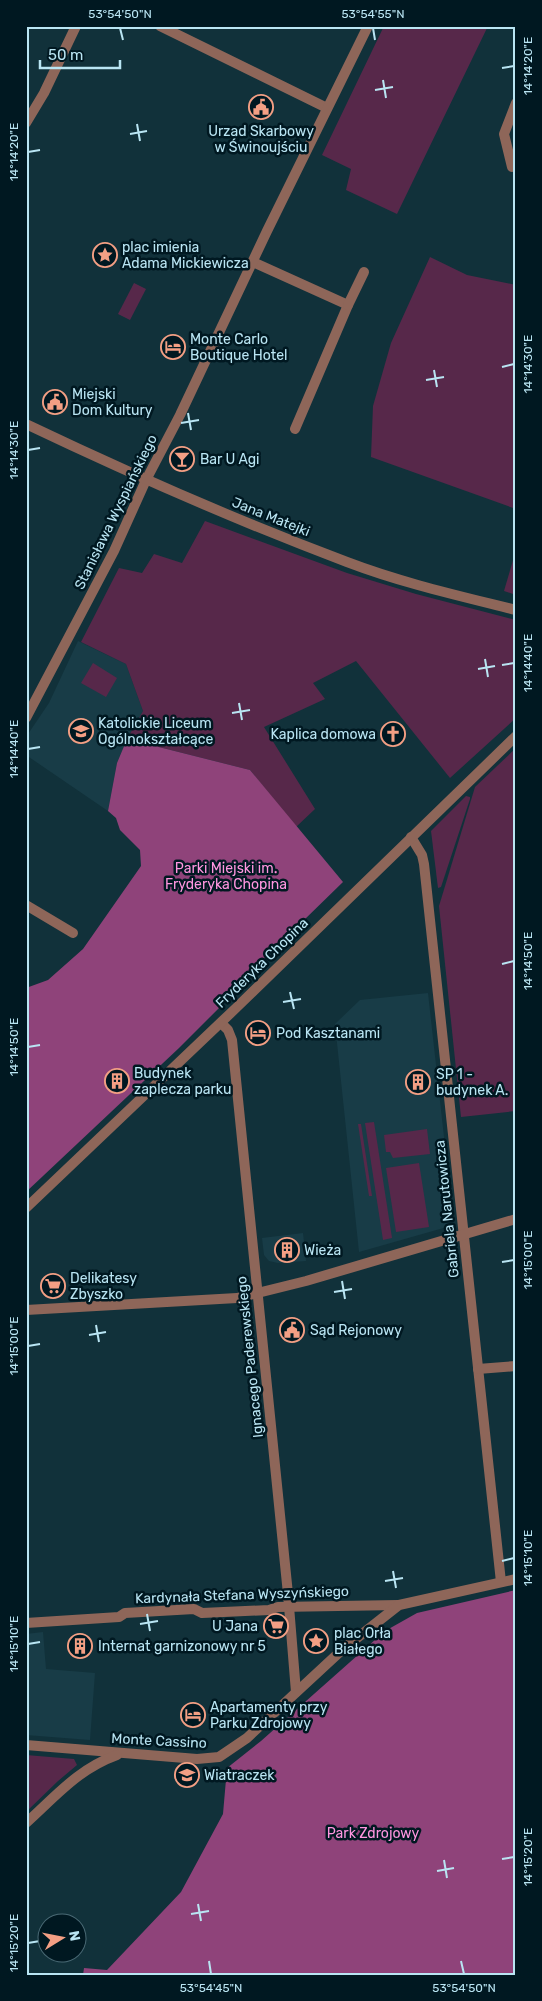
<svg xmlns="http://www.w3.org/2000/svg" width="542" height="2001" font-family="Rubik,sans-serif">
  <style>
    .built { fill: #183c47 }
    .green { fill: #57284a }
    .forest { fill: #8f437a }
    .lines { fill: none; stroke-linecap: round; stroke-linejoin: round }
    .minor { stroke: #8e6659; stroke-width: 10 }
    .tertiary { stroke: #8e6659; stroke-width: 10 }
    .ticks { fill: none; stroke: #b9e5f3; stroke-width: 2 }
    .labels { text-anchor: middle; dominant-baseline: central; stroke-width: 5; stroke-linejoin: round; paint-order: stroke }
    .poi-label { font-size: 14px; fill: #b9e5f3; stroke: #001821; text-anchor: start }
    .street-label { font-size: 14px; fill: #b9e5f3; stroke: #001821 }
    .park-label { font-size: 14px; fill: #ff96e0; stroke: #001821 }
    .neatline { fill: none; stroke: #b9e5f3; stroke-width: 2 }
    .ticks-label { font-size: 12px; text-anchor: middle; fill: #b9e5f3 }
  </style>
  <rect width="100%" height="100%" fill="#11313a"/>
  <g class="built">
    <polygon points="78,641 126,664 143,711 127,739 117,763 108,811 26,755 26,737 49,703"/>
    <polygon points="428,993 453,1218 447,1227 359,1252 335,1024 360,1000"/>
    <polygon points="303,1233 306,1261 278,1263 269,1261 264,1255 262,1238"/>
    <polygon points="43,1632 46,1669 95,1673 90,1740 26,1735 26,1634"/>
  </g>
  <g class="green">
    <polygon points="384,26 488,26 397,214 346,190 351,169 322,155"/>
    <polygon points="430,257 467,275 516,285 516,509 371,457 373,406 391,343"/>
    <polygon points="134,283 146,289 130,320 118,314"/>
    <polygon points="205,521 347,573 416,594 516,620 516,718 450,778 356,661 313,683 325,699 264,727 315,809 296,827 250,770 127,739 143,711 126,664 81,642 119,568 142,573 154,554 182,563"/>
    <polygon points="516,550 516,595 504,591"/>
    <polygon points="93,663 117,678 106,697 81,683"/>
    <polygon points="516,748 516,1111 461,1117 439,906 475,787"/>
    <polygon points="466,796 470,797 470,799 441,887 438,888 431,831"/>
    <polygon points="374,1122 392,1238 383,1240 365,1123"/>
    <polygon points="358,1124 361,1124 372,1196 369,1196"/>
    <polygon points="427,1129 430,1154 393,1158 390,1152 386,1152 384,1135"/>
    <polygon points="419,1163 429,1227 396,1232 386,1168"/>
    <polygon points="26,1755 74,1759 77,1765 58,1781 26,1812"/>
  </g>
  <g class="forest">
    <polygon points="127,739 250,770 343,882 262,961 221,1006 179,1048 26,1192 26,988 48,980 83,949 141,866 140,850 120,830 116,818 108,811 117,763"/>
    <polygon points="516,1590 516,1975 83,1975 84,1968 107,1970 181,1892 223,1814 227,1768 261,1741 385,1631 417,1613"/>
  </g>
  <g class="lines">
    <g class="minor">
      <polyline points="160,26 327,108"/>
      <polyline points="512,167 504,134 516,103"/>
      <polyline points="253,262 348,305 295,429"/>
      <polyline points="348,305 364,272"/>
      <polyline points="26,718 114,551 146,480 180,415 267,231 368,26"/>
      <polyline points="411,837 422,855 424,864 501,1582"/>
      <polyline points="26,905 73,933"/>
      <polyline points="221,1023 228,1030 232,1040 288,1594 296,1692"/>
      <polyline points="26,1208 236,1008 516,736"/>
      <polyline points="26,1310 237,1298 306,1281 516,1219"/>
      <polyline points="478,1369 516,1366"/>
      <polyline points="26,1623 119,1617 125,1613 194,1609 202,1613 269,1610 278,1607 399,1605"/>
      <polyline points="26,1745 197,1759 219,1757 247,1738 343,1649 399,1605 516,1579"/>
      <path d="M26,1823C56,1796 78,1769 117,1755"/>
    </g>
    <g class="tertiary">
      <polyline points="26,123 44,93 76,26"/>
      <path d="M26,424C131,474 238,521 347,562C402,583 460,596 516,610"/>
    </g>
  </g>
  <path class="ticks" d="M120,28L123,40M373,28L375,40M502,68L514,66M383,80L386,98M375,90L393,87M137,124L140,141M130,134L147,131M28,152L40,150M502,367L514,364M434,370L437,387M426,380L444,377M188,413L191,430M181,423L199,420M28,450L40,448M485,659L488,677M502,665L514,663M478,669L495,666M239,703L242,720M232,713L250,710M28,749L40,747M502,964L514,961M290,992L294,1009M283,1002L301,999M28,1047L40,1045M502,1262L514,1260M342,1281L345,1299M334,1292L352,1289M96,1325L99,1342M89,1335L106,1332M28,1346L40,1344M502,1561L514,1558M393,1571L396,1588M385,1581L403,1578M147,1614L150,1631M140,1624L158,1621M28,1644L40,1642M502,1859L514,1857M444,1860L447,1878M437,1871L454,1868M198,1904L201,1921M191,1914L209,1911M28,1943L40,1941M209,1961L211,1974M461,1961L464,1974"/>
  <defs>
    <symbol id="civic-ring" viewBox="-11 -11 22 22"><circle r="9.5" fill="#001821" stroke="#f39f84" stroke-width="1.5"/><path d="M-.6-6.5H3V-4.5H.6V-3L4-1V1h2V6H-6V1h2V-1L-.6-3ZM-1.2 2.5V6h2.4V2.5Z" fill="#f39f84"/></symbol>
    <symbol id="sight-ring" viewBox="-11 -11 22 22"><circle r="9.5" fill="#001821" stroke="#f39f84" stroke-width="1.5"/><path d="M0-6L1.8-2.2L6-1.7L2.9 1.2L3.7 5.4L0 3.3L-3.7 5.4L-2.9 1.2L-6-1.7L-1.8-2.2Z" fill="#f39f84"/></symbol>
    <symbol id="hotel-ring" viewBox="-11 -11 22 22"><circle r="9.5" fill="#001821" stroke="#f39f84" stroke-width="1.5"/><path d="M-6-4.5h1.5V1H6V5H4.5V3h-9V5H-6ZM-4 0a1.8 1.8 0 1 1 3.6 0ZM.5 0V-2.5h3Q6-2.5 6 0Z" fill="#f39f84"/></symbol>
    <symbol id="bar-ring" viewBox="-11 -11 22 22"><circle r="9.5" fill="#001821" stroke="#f39f84" stroke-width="1.5"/><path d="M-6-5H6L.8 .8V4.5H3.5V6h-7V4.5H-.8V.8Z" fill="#f39f84"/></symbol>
    <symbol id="school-ring" viewBox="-11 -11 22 22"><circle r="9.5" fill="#001821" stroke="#f39f84" stroke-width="1.5"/><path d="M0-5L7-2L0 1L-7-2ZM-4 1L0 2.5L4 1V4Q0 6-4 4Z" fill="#f39f84"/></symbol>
    <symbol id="church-ring" viewBox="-11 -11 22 22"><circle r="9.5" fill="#001821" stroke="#f39f84" stroke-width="1.5"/><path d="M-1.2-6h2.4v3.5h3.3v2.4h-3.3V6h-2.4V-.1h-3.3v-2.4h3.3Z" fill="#f39f84"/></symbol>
    <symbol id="building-ring" viewBox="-11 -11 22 22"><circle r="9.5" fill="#001821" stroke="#f39f84" stroke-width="1.5"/><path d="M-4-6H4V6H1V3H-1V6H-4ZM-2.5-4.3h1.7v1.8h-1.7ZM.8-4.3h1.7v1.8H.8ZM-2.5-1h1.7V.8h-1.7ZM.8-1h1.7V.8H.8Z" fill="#f39f84"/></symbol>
    <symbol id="supermarket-ring" viewBox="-11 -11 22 22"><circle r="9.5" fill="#001821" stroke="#f39f84" stroke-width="1.5"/><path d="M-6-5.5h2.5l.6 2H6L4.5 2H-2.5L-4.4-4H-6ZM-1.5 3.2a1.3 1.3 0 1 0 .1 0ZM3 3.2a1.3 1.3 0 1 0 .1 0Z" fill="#f39f84"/></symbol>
  </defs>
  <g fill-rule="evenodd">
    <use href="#civic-ring" x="247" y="93" width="28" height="28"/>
    <use href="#sight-ring" x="91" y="241" width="28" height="28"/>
    <use href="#hotel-ring" x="159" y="333" width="28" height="28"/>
    <use href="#civic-ring" x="41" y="388" width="28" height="28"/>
    <use href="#bar-ring" x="168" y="445" width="28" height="28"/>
    <use href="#school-ring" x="67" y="717" width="28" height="28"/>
    <use href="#church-ring" x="379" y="720" width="28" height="28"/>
    <use href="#hotel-ring" x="244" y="1019" width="28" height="28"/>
    <use href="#building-ring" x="103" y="1067" width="28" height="28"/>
    <use href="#building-ring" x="404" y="1068" width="28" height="28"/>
    <use href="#building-ring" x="273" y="1236" width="28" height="28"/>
    <use href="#supermarket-ring" x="39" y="1272" width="28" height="28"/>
    <use href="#civic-ring" x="278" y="1316" width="28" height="28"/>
    <use href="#supermarket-ring" x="262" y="1612" width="28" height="28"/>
    <use href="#sight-ring" x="302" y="1627" width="28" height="28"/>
    <use href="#building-ring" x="66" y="1632" width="28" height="28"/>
    <use href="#hotel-ring" x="179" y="1701" width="28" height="28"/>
    <use href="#school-ring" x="173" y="1761" width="28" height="28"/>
  </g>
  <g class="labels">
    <g class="poi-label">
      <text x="261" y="131" text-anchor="middle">Urząd Skarbowy<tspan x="261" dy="16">w Świnoujściu</tspan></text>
      <text x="122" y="247">plac imienia<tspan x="122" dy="16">Adama Mickiewicza</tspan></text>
      <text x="190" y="339">Monte Carlo<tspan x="190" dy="16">Boutique Hotel</tspan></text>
      <text x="72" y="394">Miejski<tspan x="72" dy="16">Dom Kultury</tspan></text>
      <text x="200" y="459">Bar U Agi</text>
      <text x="98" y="723">Katolickie Liceum<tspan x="98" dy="16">Ogólnokształcące</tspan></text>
      <text x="376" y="734" text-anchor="end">Kaplica domowa</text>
      <text x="276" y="1033">Pod Kasztanami</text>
      <text x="134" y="1073">Budynek<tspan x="134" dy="16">zaplecza parku</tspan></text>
      <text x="436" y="1074">SP 1 -<tspan x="436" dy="16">budynek A.</tspan></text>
      <text x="304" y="1250">Wieża</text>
      <text x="70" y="1278">Delikatesy<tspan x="70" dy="16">Zbyszko</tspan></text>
      <text x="310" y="1330">Sąd Rejonowy</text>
      <text x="258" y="1626" text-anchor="end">U Jana</text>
      <text x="334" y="1633">plac Orła<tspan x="334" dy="16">Białego</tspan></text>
      <text x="98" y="1646">Internat garnizonowy nr 5</text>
      <text x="210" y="1707">Apartamenty przy<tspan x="210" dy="16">Parku Zdrojowy</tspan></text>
      <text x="204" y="1775">Wiatraczek</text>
    </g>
    <g class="street-label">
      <text transform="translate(116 512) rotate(-64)">Stanisława Wyspiańskiego</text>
      <text transform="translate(271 517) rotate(22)">Jana Matejki</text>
      <text transform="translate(262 963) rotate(-44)">Fryderyka Chopina</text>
      <text transform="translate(447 1209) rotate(-96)">Gabriela Narutowicza</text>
      <text transform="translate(250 1357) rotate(-96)">Ignacego Paderewskiego</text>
      <text transform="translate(242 1595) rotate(-2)">Kardynała Stefana Wyszyńskiego</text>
      <text transform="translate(159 1741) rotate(3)">Monte Cassino</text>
    </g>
    <g class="park-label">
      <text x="226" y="868">Parki Miejski im.<tspan x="226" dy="16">Fryderyka Chopina</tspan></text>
      <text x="373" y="1833">Park Zdrojowy</text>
    </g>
  </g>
  <rect width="542" height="2001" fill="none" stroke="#001821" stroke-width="55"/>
  <g transform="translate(62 1938) rotate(80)"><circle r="24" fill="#001821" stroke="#4a6a75"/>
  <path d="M0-4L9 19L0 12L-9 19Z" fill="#f39f84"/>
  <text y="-8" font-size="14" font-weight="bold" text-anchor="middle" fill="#b9e5f3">N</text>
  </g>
  <path d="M40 60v8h80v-8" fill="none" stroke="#b9e5f3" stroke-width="2.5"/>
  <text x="48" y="60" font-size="15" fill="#b9e5f3" stroke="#001821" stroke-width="4" paint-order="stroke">50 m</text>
  <rect x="28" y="28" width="486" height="1946" class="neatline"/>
  <g class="ticks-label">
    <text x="120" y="18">53°54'50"N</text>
    <text x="373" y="18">53°54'55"N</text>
    <text transform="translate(528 66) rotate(-90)" y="4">14°14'20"E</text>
    <text transform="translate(14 152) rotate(-90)" y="4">14°14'20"E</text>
    <text transform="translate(528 364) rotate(-90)" y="4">14°14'30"E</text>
    <text transform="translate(14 450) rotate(-90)" y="4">14°14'30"E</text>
    <text transform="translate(528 663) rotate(-90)" y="4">14°14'40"E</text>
    <text transform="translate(14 749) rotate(-90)" y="4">14°14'40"E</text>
    <text transform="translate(528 961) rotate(-90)" y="4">14°14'50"E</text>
    <text transform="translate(14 1047) rotate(-90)" y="4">14°14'50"E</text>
    <text transform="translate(528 1260) rotate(-90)" y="4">14°15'00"E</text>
    <text transform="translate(14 1346) rotate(-90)" y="4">14°15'00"E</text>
    <text transform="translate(528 1558) rotate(-90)" y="4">14°15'10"E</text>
    <text transform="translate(14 1644) rotate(-90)" y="4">14°15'10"E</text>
    <text transform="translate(528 1857) rotate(-90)" y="4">14°15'20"E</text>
    <text transform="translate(14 1943) rotate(-90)" y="4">14°15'20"E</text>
    <text x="211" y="1992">53°54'45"N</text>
    <text x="464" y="1992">53°54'50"N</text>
  </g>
</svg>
